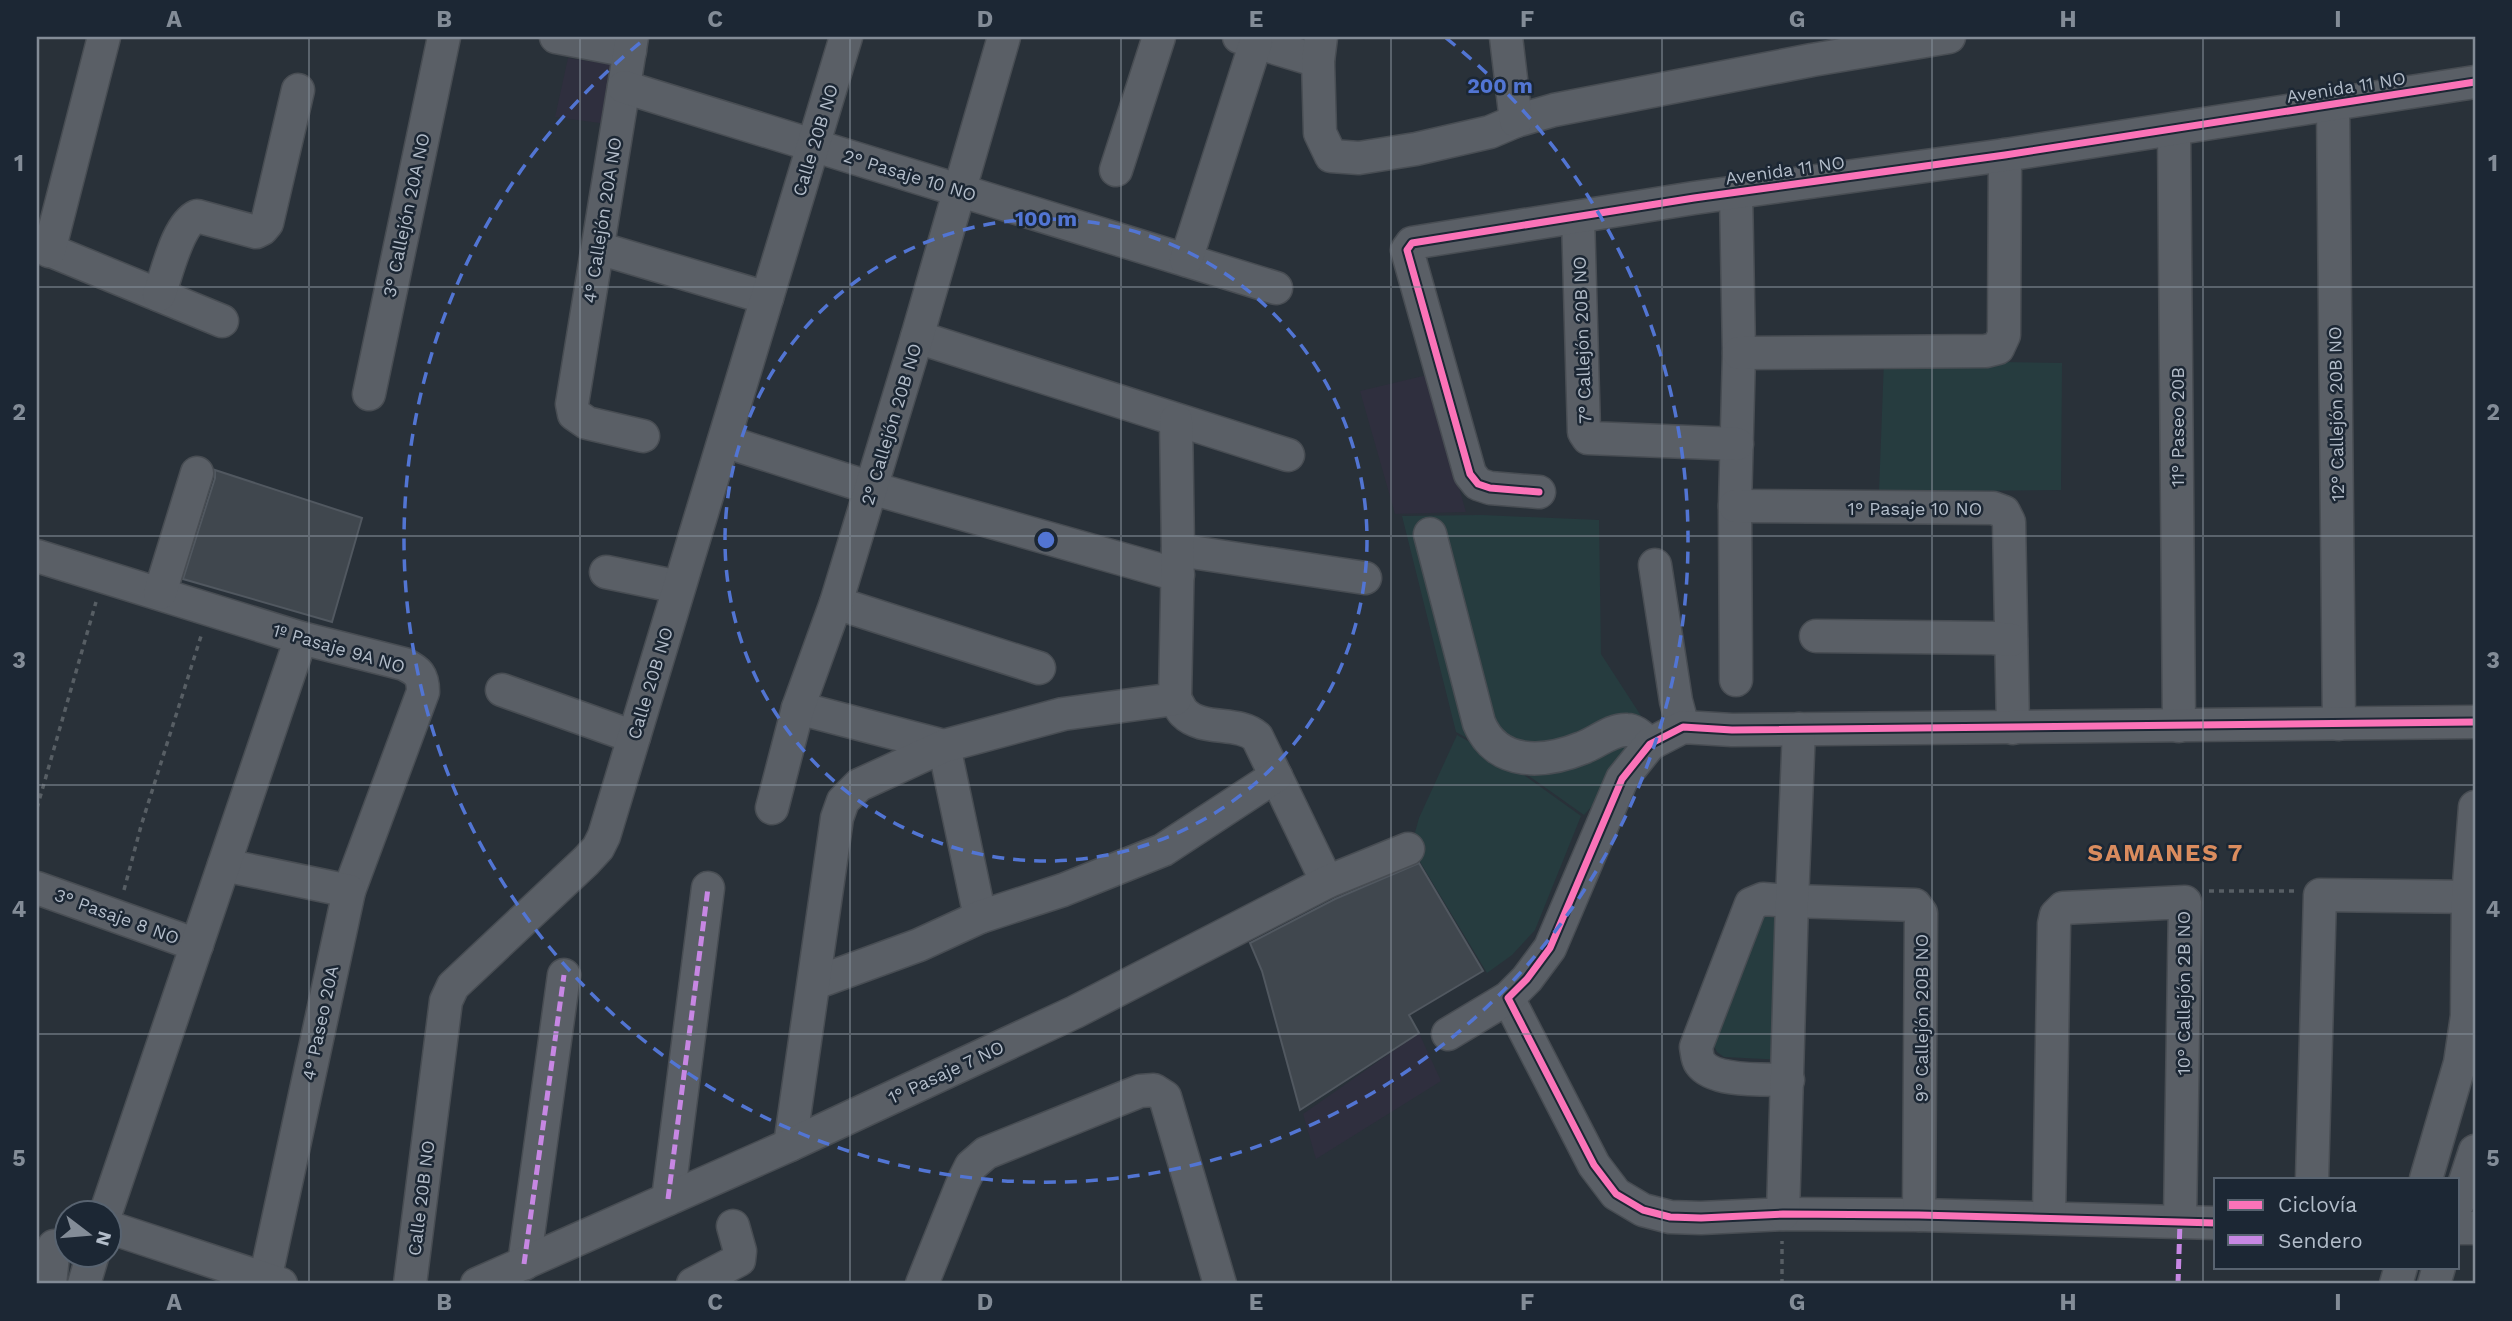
<svg xmlns="http://www.w3.org/2000/svg" width="2512" height="1321" font-family="'Work Sans',sans-serif">
  <style>
    .medical { fill: #2f2f3e }
    .green { fill: #263c3f }
    .building { fill: #40474e; stroke: #515860; stroke-width: 2 }
    .lines { fill: none; stroke-linecap: round; stroke-linejoin: round }
    .minor-casing { stroke: #484d53; stroke-width: 35 }
    .path { stroke: #575e64; stroke-width: 3.5; stroke-dasharray: 5 5; stroke-linecap: butt }
    .minor { stroke: #5a5f66; stroke-width: 32 }
    .quiet { stroke: #c787e3; stroke-width: 5; stroke-dasharray: 10 5; stroke-linecap: butt }
    .cycleway-casing { stroke: #1c2734; stroke-width: 11 }
    .cycleway { stroke: #fb73b8; stroke-width: 7 }
    .grid { fill: none; stroke: #838c97; stroke-width: 2; stroke-opacity: 0.55 }
    .ring { fill: none; stroke: #5275d3; stroke-width: 3.5; stroke-dasharray: 12 9 }
    .labels { text-anchor: middle; dominant-baseline: central; stroke-width: 5; stroke-linejoin: round; paint-order: stroke }
    .street-label { font-size: 18px; fill: #b3bdca; stroke: #1c2734 }
    .district-label { font-size: 24px; font-weight: bold; letter-spacing: 2px; fill: #da8c5e; stroke: #1c2734 }
    .centre { fill: #5275d3; stroke: #1c2734; stroke-width: 3.5 }
    .ring-label { font-size: 21px; text-anchor: middle; font-weight: bold; fill: #5275d3; stroke: #1c2734; stroke-width: 5; stroke-linejoin: round; paint-order: stroke }
    .neatline { fill: none; stroke: #838c97; stroke-width: 2.5 }
    .grid-label { font-size: 23px; text-anchor: middle; font-weight: bold; fill: #838c97 }
  </style>
  <rect width="100%" height="100%" fill="#293139"/>
  <g class="medical">
    <polygon points="568,58 615,65 607,124 555,117"/>
    <polygon points="1427,375 1466,512 1395,514 1360,391"/>
    <polygon points="1419,1033 1441,1081 1316,1159 1303,1114"/>
  </g>
  <g class="green">
    <polygon points="1884,360 2062,363 2061,490 1879,492"/>
    <polygon points="1482,515 1599,520 1601,654 1645,722 1629,744 1605,791 1584,815 1505,759 1456,732 1402,516"/>
    <polygon points="1457,735 1503,760 1581,816 1535,930 1512,955 1487,973 1411,847 1419,818"/>
    <polygon points="1787,909 1783,1060 1724,1057 1717,1052 1713,1044 1759,912"/>
  </g>
  <g class="building">
    <polygon points="215,470 362,518 332,622 183,579 215,478"/>
    <polygon points="1419,863 1483,971 1409,1015 1419,1033 1300,1110 1262,971 1250,943 1335,899"/>
  </g>
  <g class="lines">
    <defs>
      <g id="minor">
        <polyline points="556,37 630,51"/>
        <polyline points="632,37 572,404 574,414 587,423 643,436"/>
        <polyline points="1239,37 1318,61"/>
        <polyline points="1321,37 1318,61 1320,133 1331,156 1359,158 1416,149 1490,132 1516,121 1554,110 1812,60 1949,37"/>
        <polyline points="1506,37 1516,121"/>
        <polyline points="624,87 1276,288"/>
        <polyline points="2333,105 2339,724"/>
        <polyline points="2174,129 2179,726"/>
        <polyline points="1116,170 1159,37"/>
        <polyline points="1736,193 1739,353 1735,506 1736,680"/>
        <polyline points="1578,217 1584,432 1588,438 1737,444"/>
        <polyline points="37,245 222,321"/>
        <polyline points="598,248 767,298"/>
        <polyline points="49,251 104,37"/>
        <polyline points="1186,260 1256,42"/>
        <path d="M159,295C167,274 177,225 197,216L256,232L262,229L267,223L298,90"/>
        <polyline points="917,337 1288,455"/>
        <polyline points="1739,353 1986,351 1998,348 2004,335 2005,155"/>
        <polyline points="369,394 444,37"/>
        <polyline points="724,441 871,488 1178,575"/>
        <polyline points="1539,492 1490,488 1478,484 1470,474 1407,250 1412,243 1694,198 2005,155 2475,82"/>
        <polyline points="1735,506 1993,508 2004,512 2009,522 2013,728"/>
        <path d="M1430,534L1479,723C1497,767 1545,763 1582,748C1597,743 1611,729 1627,730C1636,730 1643,739 1650,744"/>
        <polyline points="1178,550 1365,578"/>
        <path d="M37,556L301,638L404,664C418,671 423,675 423,692L349,891"/>
        <polyline points="1655,565 1676,701 1683,727"/>
        <polyline points="606,572 679,587"/>
        <polyline points="160,593 197,473"/>
        <polyline points="836,603 1039,668"/>
        <polyline points="1816,636 1993,638 2011,640"/>
        <polyline points="502,690 634,737"/>
        <path d="M1175,699C1178,703 1180,709 1184,713C1203,732 1238,720 1257,737L1327,882"/>
        <polyline points="798,708 944,746 980,917"/>
        <polyline points="772,808 798,708 836,603 917,337 1004,37"/>
        <polyline points="224,865 349,891 265,1280"/>
        <polyline points="37,888 197,945"/>
        <polyline points="815,983 919,945 980,917 1063,890 1163,850 1276,776"/>
        <polyline points="1508,998 1594,1165 1616,1194 1643,1210 1670,1217 1701,1218 1783,1214 1919,1215 2216,1223"/>
        <polyline points="1448,1034 1508,998 1527,979 1550,948 1622,779 1650,744 1683,727 1732,730 2475,722"/>
        <path d="M1788,1080C1765,1079 1714,1083 1700,1063C1697,1059 1697,1052 1696,1047L1751,904L1763,899L1792,901L1915,905L1921,913L1919,1215"/>
        <polyline points="790,1145 837,818 843,801 859,785 944,746 1063,714 1175,699 1178,550 1176,420"/>
        <polyline points="2312,1179 2320,895 2475,897"/>
        <polyline points="2426,1179 2460,1063 2467,1016 2468,897 2475,807"/>
        <polyline points="668,1199 708,888"/>
        <polyline points="2458,1203 2475,1151"/>
        <polyline points="106,1212 301,638"/>
        <polyline points="1783,1214 1792,901 1799,729"/>
        <polyline points="2049,1217 2054,924 2056,915 2063,908 2185,902 2180,1222"/>
        <polyline points="108,1227 281,1284"/>
        <polyline points="2458,1228 2475,1228"/>
        <polyline points="524,1264 564,975"/>
        <polyline points="50,1284 54,1246"/>
        <polyline points="84,1284 93,1254"/>
        <polyline points="410,1284 446,1001 453,986 586,861 598,848 604,836 846,37"/>
        <polyline points="477,1284 790,1145 1075,1012 1327,882 1408,849"/>
        <polyline points="693,1284 739,1260 740,1251 733,1226"/>
        <polyline points="922,1284 963,1182 971,1166 986,1153 1140,1091 1154,1090 1165,1097 1220,1284"/>
        <polyline points="2396,1284 2401,1267"/>
        <polyline points="2434,1284 2439,1267"/>
      </g>
    </defs>
    <use href="#minor" class="minor-casing"/>
    <g class="path">
      <polyline points="37,808 96,602"/>
      <polyline points="124,890 141,826 202,633"/>
      <polyline points="2209,891 2296,891"/>
      <polyline points="1782,1284 1782,1241"/>
    </g>
    <use href="#minor" class="minor"/>
    <g class="quiet">
      <polyline points="668,1199 708,888"/>
      <polyline points="524,1264 564,975"/>
      <polyline points="2178,1284 2180,1222"/>
    </g>
    <defs>
      <g id="cycleway">
        <polyline points="1539,492 1490,488 1478,484 1470,474 1407,250 1412,243 1694,198 2005,155 2475,82"/>
        <polyline points="2216,1223 1919,1215 1783,1214 1701,1218 1670,1217 1643,1210 1616,1194 1594,1165 1508,998 1527,979 1550,948 1622,779 1650,744 1683,727 1732,730 2475,722"/>
      </g>
    </defs>
    <use href="#cycleway" class="cycleway-casing"/>
    <use href="#cycleway" class="cycleway"/>
  </g>
  <path class="grid" d="M309,37V1284M580,37V1284M850,37V1284M1121,37V1284M1391,37V1284M1662,37V1284M1932,37V1284M2203,37V1284M37,287H2475M37,536H2475M37,785H2475M37,1034H2475"/>
  <g class="ring">
    <circle cx="1046" cy="540" r="321"/>
    <path d="M1446 38A642 642 0 1 1 646 38"/>
  </g>
  <g class="labels">
    <g class="street-label">
      <text transform="translate(2346 87) rotate(-9)">Avenida 11 NO</text>
      <text transform="translate(815 140) rotate(-73)">Calle 20B NO</text>
      <text transform="translate(1785 170) rotate(-8)">Avenida 11 NO</text>
      <text transform="translate(910 175) rotate(17)">2° Pasaje 10 NO</text>
      <text transform="translate(406 215) rotate(-78)">3° Callejón 20A NO</text>
      <text transform="translate(602 220) rotate(-81)">4° Callejón 20A NO</text>
      <text transform="translate(1582 340) rotate(-92)">7° Callejón 20B NO</text>
      <text transform="translate(2336 414) rotate(-91)">12° Callejón 20B NO</text>
      <text transform="translate(891 424) rotate(-73)">2° Callejón 20B NO</text>
      <text transform="translate(2177 427) rotate(-90)">11° Paseo 20B</text>
      <text x="1915" y="508">1° Pasaje 10 NO</text>
      <text transform="translate(339 648) rotate(16)">1º Pasaje 9A NO</text>
      <text transform="translate(650 683) rotate(-73)">Calle 20B NO</text>
      <text transform="translate(117 916) rotate(20)">3° Pasaje 8 NO</text>
      <text transform="translate(2183 993) rotate(-90)">10° Callejón 2B NO</text>
      <text transform="translate(1921 1018) rotate(-90)">9° Callejón 20B NO</text>
      <text transform="translate(320 1023) rotate(-78)">4° Paseo 20A</text>
      <text transform="translate(946 1072) rotate(-25)">1° Pasaje 7 NO</text>
      <text transform="translate(421 1198) rotate(-83)">Calle 20B NO</text>
    </g>
    <g class="district-label">
      <text x="2166" y="853">SAMANES 7</text>
    </g>
  </g>
  <circle cx="1046" cy="540" r="10" class="centre"/>
  <g class="ring-label">
    <text x="1500" y="93">200 m</text>
    <text x="1046" y="226">100 m</text>
  </g>
  <rect width="2512" height="1321" fill="none" stroke="#1c2734" stroke-width="77"/>
  <rect x="2214" y="1178" width="245" height="91" fill="#1c2734" stroke="#586370" stroke-width="2"/>
  <rect x="2228" y="1200" width="35" height="10" fill="#fb73b8" stroke="#586370" stroke-width="2"/>
  <text x="2278" y="1212" font-size="21" fill="#b3bdca">Ciclovía</text>
  <rect x="2228" y="1235" width="35" height="10" fill="#c787e3" stroke="#586370" stroke-width="2"/>
  <text x="2278" y="1248" font-size="21" fill="#b3bdca">Sendero</text>
  <g transform="translate(88 1234) rotate(106)"><circle r="33" fill="#1c2734" stroke="#586370" stroke-width="2"/>
  <path d="M0-5L12 26L0 18L-12 26Z" fill="#838c97"/>
  <text y="-10" font-size="19" font-weight="bold" text-anchor="middle" fill="#b3bdca">N</text>
  </g>
  <rect x="38" y="38" width="2436" height="1244" class="neatline"/>
  <g class="grid-label">
    <text x="174" y="27">A</text>
    <text x="444" y="27">B</text>
    <text x="715" y="27">C</text>
    <text x="985" y="27">D</text>
    <text x="1256" y="27">E</text>
    <text x="1527" y="27">F</text>
    <text x="1797" y="27">G</text>
    <text x="2068" y="27">H</text>
    <text x="2338" y="27">I</text>
    <text x="19" y="171">1</text>
    <text x="2493" y="171">1</text>
    <text x="19" y="420">2</text>
    <text x="2493" y="420">2</text>
    <text x="19" y="668">3</text>
    <text x="2493" y="668">3</text>
    <text x="19" y="917">4</text>
    <text x="2493" y="917">4</text>
    <text x="19" y="1166">5</text>
    <text x="2493" y="1166">5</text>
    <text x="174" y="1310">A</text>
    <text x="444" y="1310">B</text>
    <text x="715" y="1310">C</text>
    <text x="985" y="1310">D</text>
    <text x="1256" y="1310">E</text>
    <text x="1527" y="1310">F</text>
    <text x="1797" y="1310">G</text>
    <text x="2068" y="1310">H</text>
    <text x="2338" y="1310">I</text>
  </g>
</svg>
